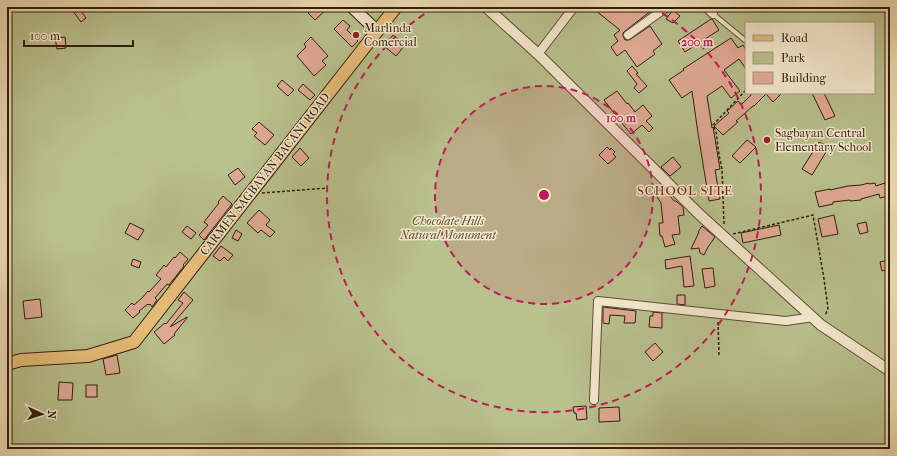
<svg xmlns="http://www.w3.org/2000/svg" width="897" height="456" font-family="'IM FELL French Canon',serif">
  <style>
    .green { fill: #b9c18d; stroke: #766e4e; fill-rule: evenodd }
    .building { fill: #e0aa94; stroke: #321c0e }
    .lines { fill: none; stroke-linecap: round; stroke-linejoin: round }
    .service-casing { stroke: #614c38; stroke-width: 6 }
    .minor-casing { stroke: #614c38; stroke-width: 10 }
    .tertiary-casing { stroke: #614c38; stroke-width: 12 }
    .secondary-casing { stroke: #321c0e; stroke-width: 13 }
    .primary-casing { stroke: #321c0e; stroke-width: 14 }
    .path { stroke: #321c0e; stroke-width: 1.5; stroke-dasharray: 3 2; stroke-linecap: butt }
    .service { stroke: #f5eacf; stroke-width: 4 }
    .minor { stroke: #f5eacf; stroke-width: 8 }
    .tertiary { stroke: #f5eacf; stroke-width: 10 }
    .secondary { stroke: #f5eacf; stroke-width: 11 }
    .primary { stroke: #e8bf7a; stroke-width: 12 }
    .ring { fill: none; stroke: #c2185b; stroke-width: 2; stroke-dasharray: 7 5 }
    .poi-dot { fill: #8f2418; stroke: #f5eacf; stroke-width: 1.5 }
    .labels { text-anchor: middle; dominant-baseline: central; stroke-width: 3; stroke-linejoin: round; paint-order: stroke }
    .poi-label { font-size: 12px; fill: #321c0e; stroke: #f5eacf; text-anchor: start }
    .street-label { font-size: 12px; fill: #321c0e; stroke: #f5eacf }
    .park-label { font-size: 12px; font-style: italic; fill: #5a4e34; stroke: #f5eacf }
    .neighbourhood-label { font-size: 13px; letter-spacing: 1px; fill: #7a1f14; stroke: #f5eacf }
    .centre { fill: #c2185b; stroke: #f5eacf; stroke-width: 2 }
    .ring-label { font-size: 12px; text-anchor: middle; font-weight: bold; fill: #c2185b; stroke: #f5eacf; stroke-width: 3; stroke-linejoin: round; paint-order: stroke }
  </style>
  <rect width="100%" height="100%" fill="#efdeb5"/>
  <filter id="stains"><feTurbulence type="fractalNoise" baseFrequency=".005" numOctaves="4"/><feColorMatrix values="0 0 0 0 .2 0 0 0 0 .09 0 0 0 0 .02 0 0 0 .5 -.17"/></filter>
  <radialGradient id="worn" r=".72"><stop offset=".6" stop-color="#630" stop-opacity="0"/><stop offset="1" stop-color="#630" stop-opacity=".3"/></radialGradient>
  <path class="green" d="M7,7H890V449H7ZM746,23H874V93H746Z"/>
  <g class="building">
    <polygon points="70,7 78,7 86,18 81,22"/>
    <polygon points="314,7 329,7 315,20 308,13"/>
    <polygon points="591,7 656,7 625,31 623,33 623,36 625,40 629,40 650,26 662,44 653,51 655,54 637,67 625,50 617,56 611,47 618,41 614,35 620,30"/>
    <polygon points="673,10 680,16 673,23 666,19"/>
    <polygon points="711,19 712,19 719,30 685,52 678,41"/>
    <polygon points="343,20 350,26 347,30 358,41 352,47 334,29"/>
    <polygon points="393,35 405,45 396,56 384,46"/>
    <polygon points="65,37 66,48 57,49 55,38"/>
    <polygon points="311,37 328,56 322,61 326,65 314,76 297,56 306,47 304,44"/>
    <polygon points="731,38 738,48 743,45 746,50 746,69 739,59 724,70 740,91 731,98 722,86 707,96 712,128 713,127 720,169 715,170 720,199 709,201 698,133 692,91 682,98 669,80 684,70 683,69"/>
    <polygon points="632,66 638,73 636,74 647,86 639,93 634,88 637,84 627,71"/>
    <polygon points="282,80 294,90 288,96 277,86"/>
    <polygon points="303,84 315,95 310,100 298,90"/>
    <polygon points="617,91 627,104 628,103 635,112 643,105 652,116 646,121 653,128 649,132 642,125 631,134 621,122 604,100"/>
    <polygon points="753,93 782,93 773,102 766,94 754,106 753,106 736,121 738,122 723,135 714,126 729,113 727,111 738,101 741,105"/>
    <polygon points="812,93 824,93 835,116 825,120"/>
    <polygon points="259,122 274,135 265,145 254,136 257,133 252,129"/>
    <polygon points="747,140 756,147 740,163 732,156"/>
    <polygon points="819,142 829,147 812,175 802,169"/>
    <polygon points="607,147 610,150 611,148 615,152 613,154 616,157 608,164 599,155"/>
    <polygon points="300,148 309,158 301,166 292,157"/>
    <polygon points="673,157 681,167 670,176 661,167"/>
    <polygon points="238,168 245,177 235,185 228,175"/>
    <polygon points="869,183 869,184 875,183 876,186 885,183 889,196 880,198 879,194 861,199 861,200 850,201 850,200 833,202 833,204 819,207 815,192 830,189 830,190 848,186 861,185"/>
    <polygon points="662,187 668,193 674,201 676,201 683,207 684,215 678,216 680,234 672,235 675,244 665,247 662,236 660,236 659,223 663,223 661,203 654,192"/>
    <polygon points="223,196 232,204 204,240 199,235 208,225 204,222 219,203 218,202"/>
    <polygon points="259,210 270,220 266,225 275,232 270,237 261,230 258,233 247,223"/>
    <polygon points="834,215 838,234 822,237 818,219"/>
    <polygon points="866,222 868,232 860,234 857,224"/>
    <polygon points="130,223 144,230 138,240 125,233"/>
    <polygon points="779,225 781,235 743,243 741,233"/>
    <polygon points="187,226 196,233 191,239 182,232"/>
    <polygon points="702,226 715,237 708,247 704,255 700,253 699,248 691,249 699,232 698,232"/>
    <polygon points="236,230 242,234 238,241 232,238"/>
    <polygon points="221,246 233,255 228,261 224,257 220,261 213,256"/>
    <polygon points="180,252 188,259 183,265 184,266 169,285 167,284 155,298 157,300 152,307 150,304 149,305 148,304 139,311 140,312 133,318 125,310 132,303 134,305 142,298 148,291 149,292 161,279 156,275 164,265 166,267 174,257 175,258"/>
    <polygon points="690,256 694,286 684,287 682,266 666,269 665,260"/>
    <polygon points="133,259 141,262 139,268 131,265"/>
    <polygon points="888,260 890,269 882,271 880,262"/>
    <polygon points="713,268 715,286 705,288 702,269"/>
    <polygon points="184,292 193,300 170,327 187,317 187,318 174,334 175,335 164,344 154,332 165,323 166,324 183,303 178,300"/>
    <polygon points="677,295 685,295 685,305 677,304"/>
    <polygon points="40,299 42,317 25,319 23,301"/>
    <polygon points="603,307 636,311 635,323 624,323 625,316 610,315 609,324 603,323"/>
    <polygon points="653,312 662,313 662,328 649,327 650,316 653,316"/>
    <polygon points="655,343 663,352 653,361 645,352"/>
    <polygon points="117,355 120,373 106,375 103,359"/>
    <polygon points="59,382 73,383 72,400 58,400"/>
    <rect x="86" y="385" width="11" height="12"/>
    <polygon points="586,406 587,419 577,420 576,413 574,413 573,407"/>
    <polygon points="619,407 620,421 599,422 599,408"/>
  </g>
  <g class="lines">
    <defs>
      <polyline id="service" points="713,14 746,41"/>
      <g id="minor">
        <polyline points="706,7 713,14"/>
        <polyline points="628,35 667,7"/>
        <polyline points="538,54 574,7"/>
        <polyline points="594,400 598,301 786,321 813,317"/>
      </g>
      <polyline id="tertiary" points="486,7 538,54 699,214 821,325 890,371"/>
      <polyline id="secondary" points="352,7 377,31"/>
      <polyline id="primary" points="7,364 21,360 88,356 134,342 396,7"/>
    </defs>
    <use href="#service" class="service-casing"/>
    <use href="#minor" class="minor-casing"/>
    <use href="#tertiary" class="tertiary-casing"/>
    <use href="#secondary" class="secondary-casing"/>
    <use href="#primary" class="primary-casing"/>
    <g class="path">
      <polyline points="262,193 328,188"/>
      <polyline points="724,224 722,169 719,155 716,132 713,125 746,90"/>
      <polyline points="733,234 813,215 824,279 828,308 825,316"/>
      <polyline points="718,322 719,355"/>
    </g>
    <use href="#service" class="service"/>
    <use href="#minor" class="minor"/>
    <use href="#tertiary" class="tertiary"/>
    <use href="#secondary" class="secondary"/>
    <use href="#primary" class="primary"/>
  </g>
  <circle cx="544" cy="195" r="109" fill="#c2185b" fill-opacity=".12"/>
  <g class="ring">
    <circle cx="544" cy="195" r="109"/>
    <path d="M652 7A217 217 0 1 1 436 7"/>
  </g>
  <g class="poi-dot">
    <circle cx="356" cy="35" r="4"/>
    <circle cx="767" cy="140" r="4"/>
  </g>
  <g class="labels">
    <g class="poi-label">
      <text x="364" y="28">Marlinda<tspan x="364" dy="14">Comercial</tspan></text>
      <text x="775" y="133">Sagbayan Central<tspan x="775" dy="14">Elementary School</tspan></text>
    </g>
    <g class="street-label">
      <text transform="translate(265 174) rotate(-52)">CARMEN-SAGBAYAN-BACANI ROAD</text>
    </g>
    <g class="park-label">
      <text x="448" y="221">Chocolate Hills<tspan x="448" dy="14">Natural Monument</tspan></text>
    </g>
    <g class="neighbourhood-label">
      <text x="685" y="190">SCHOOL SITE</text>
    </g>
  </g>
  <circle cx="544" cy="195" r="6" class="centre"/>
  <g class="ring-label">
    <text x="697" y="46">200 m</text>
    <text x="621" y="122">100 m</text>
  </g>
  <rect width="897" height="456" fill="none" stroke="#efdeb5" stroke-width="24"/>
  <rect x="8" y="8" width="881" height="440" fill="none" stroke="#321c0e" stroke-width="2"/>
  <rect x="12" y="12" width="873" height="432" fill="none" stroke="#321c0e"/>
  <rect x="745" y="22" width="130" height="72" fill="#f5eacf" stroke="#a79882"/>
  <rect x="753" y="35" width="20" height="6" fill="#e8bf7a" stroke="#a79882"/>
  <text x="781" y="42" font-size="12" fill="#321c0e">Road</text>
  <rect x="753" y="52" width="20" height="12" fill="#b9c18d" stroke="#a79882"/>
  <text x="781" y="62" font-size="12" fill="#321c0e">Park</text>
  <rect x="753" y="72" width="20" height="12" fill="#e0aa94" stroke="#a79882"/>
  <text x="781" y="82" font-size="12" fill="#321c0e">Building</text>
  <g transform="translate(42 414) rotate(93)" stroke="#f5eacf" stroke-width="3" paint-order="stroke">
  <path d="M0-3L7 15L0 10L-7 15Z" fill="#321c0e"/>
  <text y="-6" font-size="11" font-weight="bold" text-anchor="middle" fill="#321c0e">N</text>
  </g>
  <path d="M24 40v6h109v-6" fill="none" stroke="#321c0e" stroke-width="2"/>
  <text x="30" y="40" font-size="12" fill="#321c0e" stroke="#f5eacf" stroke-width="3" paint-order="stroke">100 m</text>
  <rect width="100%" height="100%" filter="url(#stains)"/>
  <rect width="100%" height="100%" fill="url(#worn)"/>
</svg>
